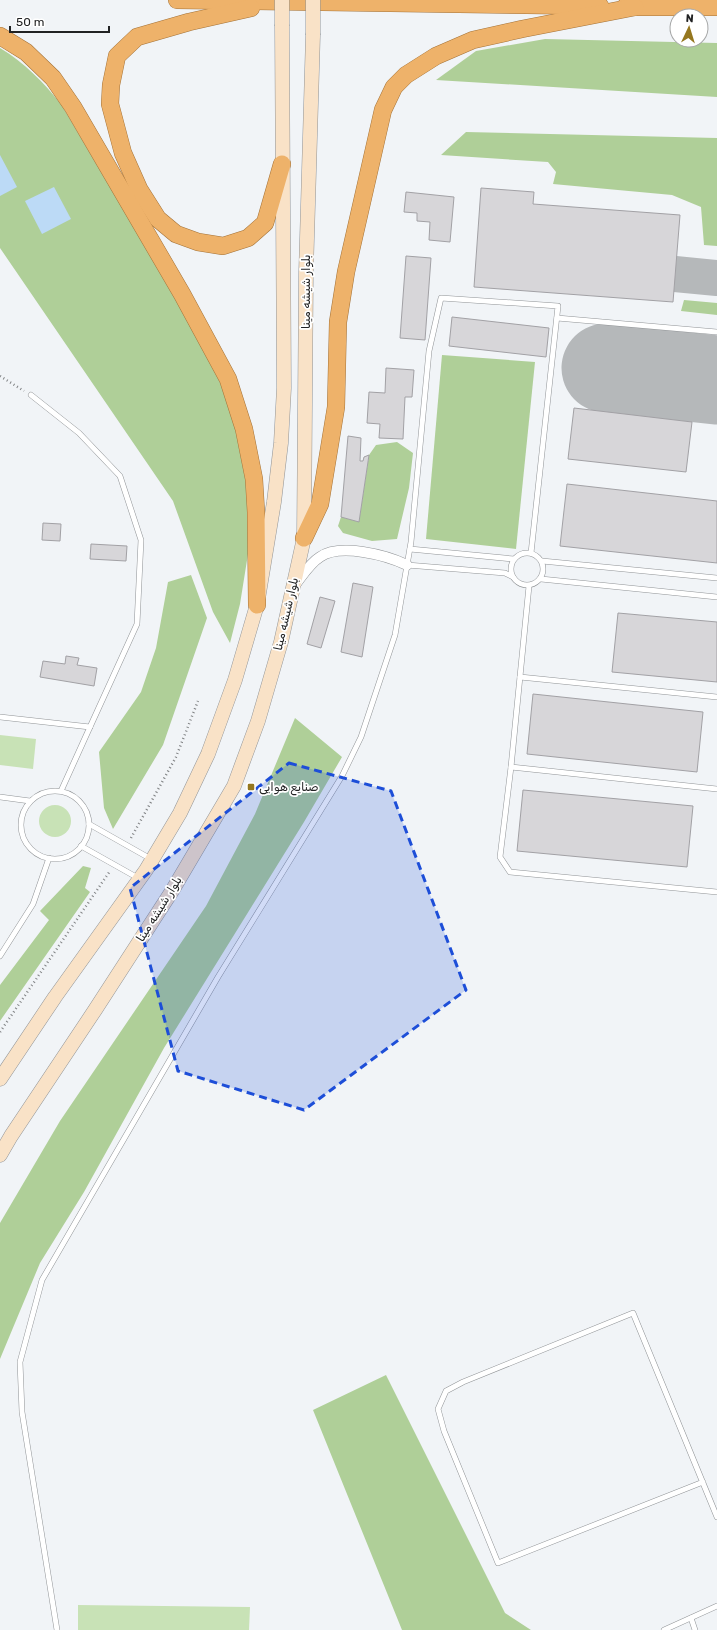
<svg xmlns="http://www.w3.org/2000/svg" width="717" height="1630" font-family="Rubik,'Noto Sans Arabic',sans-serif">
  <style>
    .green { fill: #c8e2b6 }
    .forest { fill: #afcf98 }
    .water { fill: #bcdaf6 }
    .lines { fill: none; stroke-linecap: round; stroke-linejoin: round }
    .taxiway { stroke: #b5b8ba; stroke-width: 36 }
    .runway { stroke: #b5b8ba; stroke-width: 89 }
    .building { fill: #d7d6d9; stroke: #a2a1a5 }
    .service-casing { stroke: #919497; stroke-width: 6 }
    .minor-casing { stroke: #919497; stroke-width: 11 }
    .secondary-casing { stroke: #919497; stroke-width: 15 }
    .trunk-casing { stroke: #a47339; stroke-width: 18 }
    .path { stroke: #818385; stroke-width: 2.5; stroke-dasharray: 1 3; stroke-linecap: butt }
    .service { stroke: #fff; stroke-width: 5 }
    .minor { stroke: #fff; stroke-width: 10 }
    .secondary { stroke: #f9e2c7; stroke-width: 14 }
    .trunk { stroke: #eeb26a; stroke-width: 17 }
    .secondary-bridge-casing { stroke: #919497; stroke-width: 15; stroke-linecap: butt }
    .secondary-bridge { stroke: #f9e2c7; stroke-width: 14 }
    .marked { fill: #1d4ed8; fill-opacity: 0.2; stroke: #1d4ed8; stroke-width: 3; stroke-dasharray: 8 5; stroke-linejoin: round }
    .poi-dot { fill: #95771f; stroke: #fff; stroke-width: 1.5 }
    .labels { text-anchor: middle; dominant-baseline: central; stroke-width: 3.5; stroke-linejoin: round; paint-order: stroke }
    .street-label { font-size: 12px; fill: #212223; stroke: #fff }
    .poi-label { font-size: 12px; fill: #212223; stroke: #fff; text-anchor: start }
  </style>
  <rect width="100%" height="100%" fill="#f1f4f7"/>
  <g class="green">
    <polygon points="0,735 36,739 33,769 0,765"/>
    <circle cx="55" cy="821" r="16"/>
    <polygon points="78,1605 250,1607 249,1630 78,1630"/>
  </g>
  <g class="forest">
    <polygon points="545,39 717,43 717,97 436,80 476,51"/>
    <path d="M0,48C25,63 43,82 61,104L200,339L228,400L249,477L248,554L240,604L230,643L213,612L173,501L0,248Z"/>
    <polygon points="466,132 717,138 717,246 704,245 701,207 672,195 553,184 556,172 548,162 441,155"/>
    <polygon points="684,300 717,303 717,315 681,311"/>
    <polygon points="442,355 535,362 516,549 426,539"/>
    <polygon points="397,442 413,453 409,488 397,539 372,541 343,533 338,526 341,517 359,521 369,455 376,445"/>
    <polygon points="191,575 207,618 163,745 113,829 104,808 99,752 141,692 156,648 168,582"/>
    <polygon points="295,718 342,757 304,822 164,1048 84,1192 40,1263 0,1359 0,1223 60,1121 206,906 255,814"/>
    <polygon points="83,866 91,868 85,888 90,892 0,1021 0,985 49,920 40,911"/>
    <polygon points="386,1375 505,1613 531,1630 402,1630 313,1410"/>
  </g>
  <g class="water">
    <polygon points="0,155 17,187 0,196"/>
    <polygon points="54,187 71,219 42,234 25,201"/>
  </g>
  <g class="lines">
    <polyline class="taxiway" points="675,274 717,278"/>
    <polyline class="runway" points="606,368 717,380"/>
  </g>
  <g class="building">
    <polygon points="481,188 534,192 533,204 680,215 673,302 474,287"/>
    <polygon points="406,192 454,197 450,242 429,240 430,222 417,221 417,213 404,212"/>
    <polygon points="406,256 431,258 425,340 400,338"/>
    <polygon points="452,317 549,328 546,357 449,346"/>
    <polygon points="386,368 414,370 412,397 405,397 403,439 379,438 380,424 367,423 369,392 385,393"/>
    <polygon points="574,408 692,422 686,472 568,459"/>
    <polygon points="348,436 361,438 360,461 363,461 364,457 369,455 359,522 341,517"/>
    <polygon points="567,484 717,501 717,563 560,546"/>
    <polygon points="43,523 61,524 60,541 42,540"/>
    <polygon points="91,544 127,546 126,561 90,559"/>
    <polygon points="353,583 373,587 362,657 341,652"/>
    <polygon points="320,597 335,601 321,648 307,644"/>
    <polygon points="618,613 717,622 717,682 612,672"/>
    <polygon points="66,656 79,658 77,665 97,668 94,686 40,677 43,661 65,664"/>
    <polygon points="533,694 703,712 697,772 527,754"/>
    <polygon points="523,790 693,806 687,867 517,851"/>
  </g>
  <g class="lines">
    <defs>
      <g id="service">
        <polyline points="557,318 717,332"/>
        <polyline points="31,395 79,433 120,476 141,540 137,624 90,727"/>
        <polyline points="410,549 514,559"/>
        <circle cx="527" cy="569" r="16"/>
        <polyline points="542,561 717,578"/>
        <polyline points="407,565 505,573 513,577"/>
        <polyline points="541,579 717,597"/>
        <polyline points="529,586 511,767 500,857 510,872 717,892"/>
        <polyline points="520,677 717,697"/>
        <polyline points="0,717 90,727 61,791"/>
        <polyline points="511,767 717,789"/>
        <circle cx="55" cy="825" r="34"/>
        <polyline points="0,797 30,801"/>
        <polyline points="89,824 151,859"/>
        <polyline points="81,846 138,878"/>
        <polyline points="0,956 33,904 49,858"/>
        <polyline points="703,1482 498,1563 444,1431 438,1409 446,1391 463,1382 633,1313 717,1517"/>
        <polyline points="691,1618 695,1630"/>
        <polyline points="57,1630 22,1412 20,1362 42,1280 218,977 342,776 361,737 395,635 411,542 429,351 441,298 558,306 531,553"/>
        <polyline points="664,1630 717,1606"/>
      </g>
      <path id="minor" d="M295,585C302,576 310,563 320,557C340,543 386,555 407,565"/>
      <g id="secondary">
        <polyline points="0,1079 55,997 146,870 180,813 208,754 235,680 257,605 274,502 281,443 284,388 282,26"/>
        <polyline points="0,1155 11,1136 95,1010 172,891 234,786 258,721 281,642 304,538 306,272 313,35"/>
      </g>
      <g id="trunk">
        <polyline points="177,0 600,6"/>
        <polyline points="625,7 717,7"/>
        <polyline points="251,8 189,22 137,37 117,56 111,85 110,104 123,153 139,189 158,219 176,234 198,242 223,246 248,238 265,223 282,164"/>
        <polyline points="0,36 26,52 53,78 73,107 182,294 228,379 244,429 254,479 256,512 257,605"/>
        <polyline points="304,538 320,504 336,407 338,322 346,272 383,110 394,87 406,75 436,56 473,40 522,29 635,7"/>
      </g>
    </defs>
    <use href="#service" class="service-casing"/>
    <use href="#minor" class="minor-casing"/>
    <use href="#secondary" class="secondary-casing"/>
    <use href="#trunk" class="trunk-casing"/>
    <g class="path">
      <polyline points="0,376 24,391"/>
      <polyline points="131,838 176,757 198,701"/>
      <polyline points="0,1032 110,871"/>
    </g>
    <use href="#service" class="service"/>
    <use href="#minor" class="minor"/>
    <use href="#secondary" class="secondary"/>
    <use href="#trunk" class="trunk"/>
    <defs>
      <g id="secondary-bridge">
        <polyline points="282,26 282,0"/>
        <polyline points="313,35 313,0"/>
      </g>
    </defs>
    <use href="#secondary-bridge" class="secondary-bridge-casing"/>
    <use href="#secondary-bridge" class="secondary-bridge"/>
  </g>
  <path class="marked" d="M289,763L391,791L466,990L304,1110L178,1071L130,888Z"/>
  <rect class="poi-dot" x="247" y="783" width="8" height="8" rx="2"/>
  <g class="labels">
    <g class="street-label">
      <text transform="translate(306 292) rotate(-90)">بلوار شیشه مینا</text>
      <text transform="translate(286 614) rotate(-77)">بلوار شیشه مینا</text>
      <text transform="translate(159 909) rotate(-58)">بلوار شیشه مینا</text>
    </g>
    <g class="poi-label">
      <text x="259" y="787">صنایع هوایی</text>
    </g>
  </g>
  <g transform="translate(689 28) rotate(4)"><circle r="19" fill="#ffffff" stroke="#a6a7a7"/>
  <path d="M0-3L7 15L0 10L-7 15Z" fill="#95771f"/>
  <text y="-6" font-size="11" font-weight="bold" text-anchor="middle" fill="#212223">N</text>
  </g>
  <path d="M10 26v6h99v-6" fill="none" stroke="#212223" stroke-width="2"/>
  <text x="16" y="26" font-size="12" fill="#212223" stroke="#ffffff" stroke-width="3" paint-order="stroke">50 m</text>
</svg>
